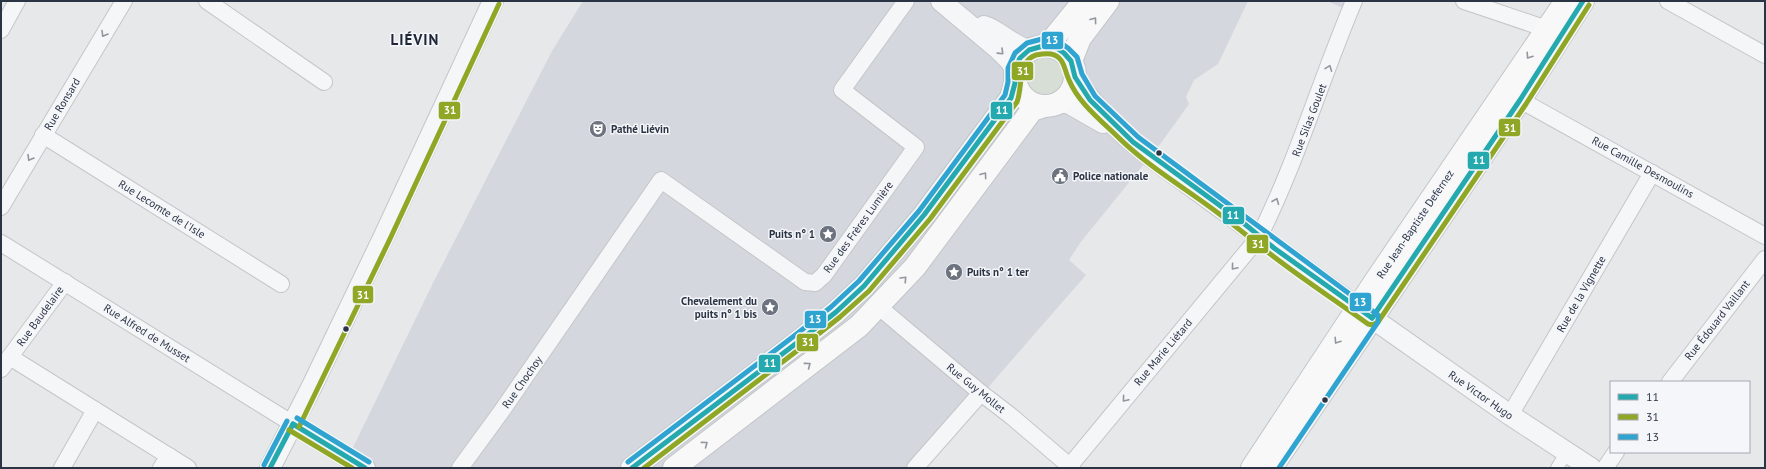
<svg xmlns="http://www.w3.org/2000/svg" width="1766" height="469" font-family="'PT Sans',sans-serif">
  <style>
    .built { fill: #d4d7dd }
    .green { fill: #d6ded6 }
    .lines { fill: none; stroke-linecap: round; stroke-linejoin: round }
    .pedestrian-casing { stroke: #c4c6c8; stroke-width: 14 }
    .minor-casing { stroke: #c4c6c8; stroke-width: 18 }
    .tertiary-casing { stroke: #c4c6c8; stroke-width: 22 }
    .secondary-casing { stroke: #c4c6c8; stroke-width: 24 }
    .primary-casing { stroke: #c2c5c8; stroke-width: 24 }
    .pedestrian { stroke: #f5f6f7; stroke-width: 12 }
    .minor { stroke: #f5f6f7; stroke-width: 16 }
    .tertiary { stroke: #f5f6f7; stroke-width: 20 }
    .secondary { stroke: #f8f8f8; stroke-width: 22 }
    .primary { stroke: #f8f8f8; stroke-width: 22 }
    .bus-1-casing { stroke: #f4f6f9; stroke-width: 8 }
    .bus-2-casing { stroke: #f4f6f9; stroke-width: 8 }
    .bus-3-casing { stroke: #f4f6f9; stroke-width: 8 }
    .bus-1 { stroke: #24a9af; stroke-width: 5 }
    .bus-2 { stroke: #8fa725; stroke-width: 5 }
    .bus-3 { stroke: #2fa4d0; stroke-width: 5 }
    .oneway { stroke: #92969e }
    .oneway2 { stroke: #90959e }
    .bus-dot { fill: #2b3445; stroke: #f4f6f9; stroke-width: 1.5 }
    .labels { text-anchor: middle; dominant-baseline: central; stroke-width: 3; stroke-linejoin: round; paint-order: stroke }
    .street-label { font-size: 11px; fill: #2b3445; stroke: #f4f6f9 }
    .poi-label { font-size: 11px; font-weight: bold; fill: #2b3445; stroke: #f4f6f9; text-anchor: start }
    .district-label { font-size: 15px; font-weight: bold; letter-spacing: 1px; fill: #1d2536; stroke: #f4f6f9 }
    .line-badge { stroke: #f4f6f9; stroke-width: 1.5 }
    .badge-label { font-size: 11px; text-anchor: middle; font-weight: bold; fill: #fff }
  </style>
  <rect width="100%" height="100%" fill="#e6e8ea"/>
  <g class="built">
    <polygon points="583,1 1248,1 1218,64 1194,80 1186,97 1189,104 1161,143 1080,243 1069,260 1086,275 991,384 926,468 343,468 434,281 552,51"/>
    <polygon points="1327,1 1354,1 1350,11"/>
  </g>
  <circle class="green" cx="1044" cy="75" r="21"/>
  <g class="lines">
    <defs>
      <polyline id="pedestrian" points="1557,468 1566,453"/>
      <g id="minor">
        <polyline points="207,1 324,82"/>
        <polyline points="1464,1 1556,32"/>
        <polyline points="1668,1 1765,55"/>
        <polyline points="1,30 17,1"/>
        <polyline points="1520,100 1765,236"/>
        <polyline points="43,135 281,284"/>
        <polyline points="1,207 124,1"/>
        <polyline points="1,243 293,424"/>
        <polyline points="879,307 981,393 1011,416 1072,468"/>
        <polyline points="10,357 188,468"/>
        <polyline points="1,369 65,282"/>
        <polyline points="1670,382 1765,259"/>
        <polyline points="1510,415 1652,173"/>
        <polyline points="62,468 95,410"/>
        <polyline points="161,468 169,456"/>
        <polyline points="460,468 501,412 661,180 805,282 815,283 824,275 916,147 842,90 906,1"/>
        <polyline points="915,468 981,393"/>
        <path d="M1068,468L1259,237C1297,161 1321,79 1354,1"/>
        <polyline points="1605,468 1616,452"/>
      </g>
      <g id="tertiary">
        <polyline points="941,1 997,48 1010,61 1015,69"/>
        <path d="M984,26C1000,31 1012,46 1029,50"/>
        <path d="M1075,77C1093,108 1122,134 1150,156L1359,309L1510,415L1591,468"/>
        <polyline points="1058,103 1068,103 1103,123"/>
        <polyline points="293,424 365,468"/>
        <polyline points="270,468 312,386 383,238 493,1"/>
      </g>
      <g id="secondary">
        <polyline points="1252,468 1374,283 1566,1"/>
        <polyline points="1271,468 1520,100 1583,1"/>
      </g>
      <g id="primary">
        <circle cx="1045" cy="76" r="30"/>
        <polyline points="1043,46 1053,39 1084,1"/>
        <polyline points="1071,61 1080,38 1108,1"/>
        <polyline points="632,468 798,342 836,312 864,286 924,215 1011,98 1015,83"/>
        <polyline points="674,468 859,326 915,267 1032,110 1044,106"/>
      </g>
    </defs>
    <use href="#pedestrian" class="pedestrian-casing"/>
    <use href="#minor" class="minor-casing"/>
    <use href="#tertiary" class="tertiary-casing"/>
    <use href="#secondary" class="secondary-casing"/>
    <use href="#primary" class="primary-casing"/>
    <use href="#pedestrian" class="pedestrian"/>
    <use href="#minor" class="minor"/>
    <use href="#tertiary" class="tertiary"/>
    <use href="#secondary" class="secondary"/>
    <use href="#primary" class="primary"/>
    <defs>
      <g id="bus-1">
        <polyline points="1372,318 1520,100 1583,1"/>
        <polyline points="293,424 365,468"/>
        <polyline points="270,468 293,424"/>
        <polyline points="632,468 798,342 836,312 864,286 924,215 1011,98 1015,83 1015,69 1020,58 1029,50 1043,46 1055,47 1064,53 1071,61 1075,77 1090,100 1133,142 1241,221 1274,248 1372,318"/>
      </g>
      <g id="bus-2">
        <polyline points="299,427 389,241 499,4"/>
        <polyline points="289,430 352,468"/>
        <path d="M644,468L802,347L840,317L869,291L930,219L1017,102C1023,87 1017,61 1036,55C1041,54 1046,53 1051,54C1065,57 1064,70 1069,80C1079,104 1102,121 1120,139C1148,166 1183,187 1214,210C1233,224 1251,239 1269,253C1301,278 1335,300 1368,324L1373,325L1378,322L1526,104L1589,5"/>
      </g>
      <g id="bus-3">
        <polyline points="297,418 369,462"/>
        <polyline points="628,462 794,336 831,307 859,281 919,211 1005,95 1008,82 1008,68 1015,53 1027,43 1042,39 1058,41 1068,48 1077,57 1082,74 1095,96 1138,137 1378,315 1378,322 1279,468"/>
        <polyline points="264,465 287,421"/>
      </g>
    </defs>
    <use href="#bus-1" class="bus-1-casing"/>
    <use href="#bus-2" class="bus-2-casing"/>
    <use href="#bus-3" class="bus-3-casing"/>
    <use href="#bus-1" class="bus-1"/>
    <use href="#bus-2" class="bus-2"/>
    <use href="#bus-3" class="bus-3"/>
  </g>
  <defs><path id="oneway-chevron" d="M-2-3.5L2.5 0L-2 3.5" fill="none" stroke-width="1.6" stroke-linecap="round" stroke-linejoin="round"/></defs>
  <g class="oneway">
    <use href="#oneway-chevron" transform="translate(1094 20) rotate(-53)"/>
    <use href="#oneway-chevron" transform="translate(1529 56) rotate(124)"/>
    <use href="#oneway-chevron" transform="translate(984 175) rotate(-54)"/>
    <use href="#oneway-chevron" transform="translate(904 279) rotate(-47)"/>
    <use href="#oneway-chevron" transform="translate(1337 341) rotate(124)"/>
    <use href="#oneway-chevron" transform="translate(808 365) rotate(-37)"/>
    <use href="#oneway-chevron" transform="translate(705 444) rotate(-37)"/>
  </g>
  <g class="oneway2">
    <use href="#oneway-chevron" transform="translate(104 34) rotate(121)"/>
    <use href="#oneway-chevron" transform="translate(1001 52) rotate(44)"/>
    <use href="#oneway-chevron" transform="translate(1329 68) rotate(-69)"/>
    <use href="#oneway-chevron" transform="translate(30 158) rotate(121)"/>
    <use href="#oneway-chevron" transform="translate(1276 201) rotate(-68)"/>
    <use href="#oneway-chevron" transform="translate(1234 267) rotate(130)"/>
    <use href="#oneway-chevron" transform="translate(1125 399) rotate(130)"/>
  </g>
  <defs>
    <symbol id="theatre-disc" viewBox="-11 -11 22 22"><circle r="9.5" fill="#6c737f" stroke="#f4f6f9"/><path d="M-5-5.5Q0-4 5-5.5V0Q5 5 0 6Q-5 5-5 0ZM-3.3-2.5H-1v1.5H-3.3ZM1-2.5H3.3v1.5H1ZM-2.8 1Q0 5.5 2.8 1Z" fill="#fff"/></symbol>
    <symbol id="civic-disc" viewBox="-11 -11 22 22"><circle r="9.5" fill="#6c737f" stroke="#f4f6f9"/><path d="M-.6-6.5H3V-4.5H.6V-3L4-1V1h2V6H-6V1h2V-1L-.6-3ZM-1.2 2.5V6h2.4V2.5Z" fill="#fff"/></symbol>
    <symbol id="sight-disc" viewBox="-11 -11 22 22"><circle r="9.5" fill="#6c737f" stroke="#f4f6f9"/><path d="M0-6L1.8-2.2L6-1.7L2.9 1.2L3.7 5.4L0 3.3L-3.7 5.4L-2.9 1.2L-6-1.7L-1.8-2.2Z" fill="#fff"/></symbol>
  </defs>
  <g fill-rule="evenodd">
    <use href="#theatre-disc" x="588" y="119" width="20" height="20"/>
    <use href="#civic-disc" x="1050" y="166" width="20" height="20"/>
    <use href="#sight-disc" x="818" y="224" width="20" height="20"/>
    <use href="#sight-disc" x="944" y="262" width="20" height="20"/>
    <use href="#sight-disc" x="760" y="297" width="20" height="20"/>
  </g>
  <g class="bus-dot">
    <circle cx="1159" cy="153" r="3.5"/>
    <circle cx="346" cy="329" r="3.5"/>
    <circle cx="1325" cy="400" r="3.5"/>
  </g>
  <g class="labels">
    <g class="street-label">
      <text transform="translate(62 104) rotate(-59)">Rue Ronsard</text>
      <text transform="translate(1309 120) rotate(-69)">Rue Silas Goulet</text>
      <text transform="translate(1643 167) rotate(29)">Rue Camille Desmoulins</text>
      <text transform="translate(162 209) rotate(32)">Rue Lecomte de l'Isle</text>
      <text transform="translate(1415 224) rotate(-56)">Rue Jean-Baptiste Defernez</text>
      <text transform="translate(858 227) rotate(-54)">Rue des Frères Lumière</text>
      <text transform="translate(1581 294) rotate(-60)">Rue de la Vignette</text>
      <text transform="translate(40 316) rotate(-54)">Rue Baudelaire</text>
      <text transform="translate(1717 320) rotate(-52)">Rue Édouard Vaillant</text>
      <text transform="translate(147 333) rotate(32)">Rue Alfred de Musset</text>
      <text transform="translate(1163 352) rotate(-50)">Rue Marie Liétard</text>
      <text transform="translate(522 382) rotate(-55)">Rue Chochoy</text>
      <text transform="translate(976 388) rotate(39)">Rue Guy Mollet</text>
      <text transform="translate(1481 395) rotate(35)">Rue Victor Hugo</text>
    </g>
    <g class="poi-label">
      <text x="611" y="129">Pathé Liévin</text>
      <text x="1073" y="176">Police nationale</text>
      <text x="815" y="234" text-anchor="end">Puits n° 1</text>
      <text x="967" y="272">Puits n° 1 ter</text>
      <text x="757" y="301" text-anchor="end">Chevalement du<tspan x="757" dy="13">puits n° 1 bis</tspan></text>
    </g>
    <g class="district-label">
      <text x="415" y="39">LIÉVIN</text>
    </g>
  </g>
  <g class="line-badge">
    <rect x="1041" y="31" width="23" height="19" rx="4" fill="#2fa4d0"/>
    <rect x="1011" y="61" width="23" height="20" rx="4" fill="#8fa725"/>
    <rect x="438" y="101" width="23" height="19" rx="4" fill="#8fa725"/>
    <rect x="990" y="101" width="23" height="19" rx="4" fill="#24a9af"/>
    <rect x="1498" y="118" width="23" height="19" rx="4" fill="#8fa725"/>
    <rect x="1467" y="151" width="23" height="19" rx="4" fill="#24a9af"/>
    <rect x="1222" y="206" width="23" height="19" rx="4" fill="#24a9af"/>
    <rect x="1246" y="234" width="23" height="20" rx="4" fill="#8fa725"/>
    <rect x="352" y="285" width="22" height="19" rx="4" fill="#8fa725"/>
    <rect x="1349" y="292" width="23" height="20" rx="4" fill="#2fa4d0"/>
    <rect x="804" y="310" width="23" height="19" rx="4" fill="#2fa4d0"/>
    <rect x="796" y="333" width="23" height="19" rx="4" fill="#8fa725"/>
    <rect x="758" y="354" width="23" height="19" rx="4" fill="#24a9af"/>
  </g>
  <g class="badge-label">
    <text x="1052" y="44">13</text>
    <text x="1023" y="75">31</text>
    <text x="450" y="114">31</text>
    <text x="1002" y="114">11</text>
    <text x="1510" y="132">31</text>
    <text x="1479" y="164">11</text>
    <text x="1233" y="219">11</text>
    <text x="1258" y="248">31</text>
    <text x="363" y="299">31</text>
    <text x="1360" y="306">13</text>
    <text x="815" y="323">13</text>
    <text x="808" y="346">31</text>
    <text x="770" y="367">11</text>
  </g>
  <rect width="1766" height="469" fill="none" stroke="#2b3445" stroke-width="4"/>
  <rect x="1610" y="381" width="140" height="72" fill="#f4f6f9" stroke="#a4a8b1"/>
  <rect x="1618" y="394" width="20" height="6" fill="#24a9af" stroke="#a4a8b1"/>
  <text x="1646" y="401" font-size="12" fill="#2b3445">11</text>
  <rect x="1618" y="414" width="20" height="6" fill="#8fa725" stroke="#a4a8b1"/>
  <text x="1646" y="421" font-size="12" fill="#2b3445">31</text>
  <rect x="1618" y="434" width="20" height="6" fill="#2fa4d0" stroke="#a4a8b1"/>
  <text x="1646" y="441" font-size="12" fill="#2b3445">13</text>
</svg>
